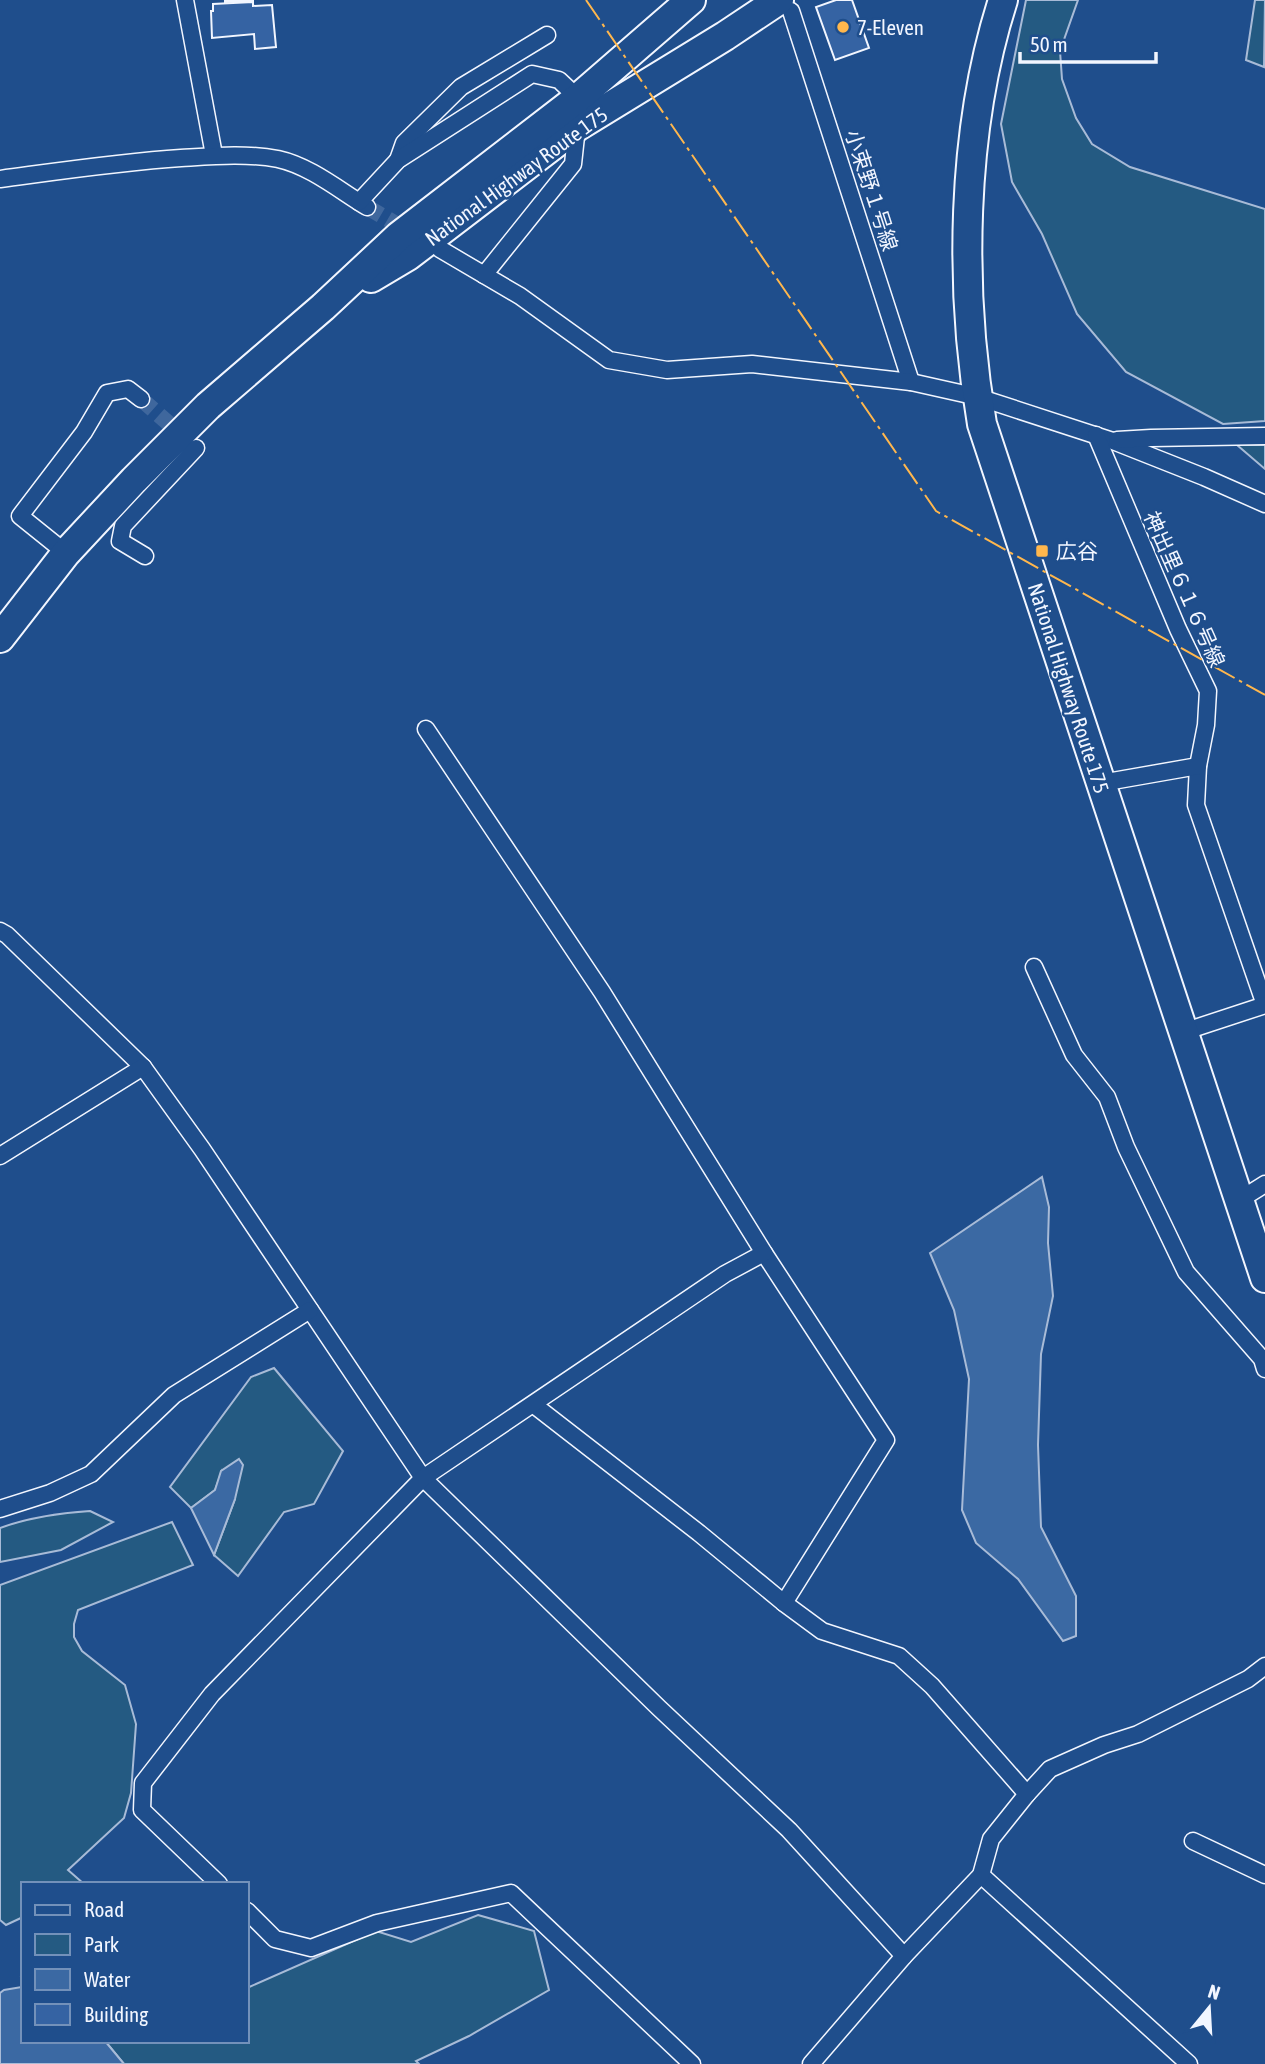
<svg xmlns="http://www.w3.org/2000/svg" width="1265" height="2064" font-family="'Asap Condensed','Noto Sans JP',sans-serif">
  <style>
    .green { fill: #245a82; stroke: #a8bbd7; stroke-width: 2 }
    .water { fill: #3b69a3; stroke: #a8bbd7; stroke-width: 2 }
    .building { fill: #3563a3; stroke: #f2f6ff; stroke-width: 2 }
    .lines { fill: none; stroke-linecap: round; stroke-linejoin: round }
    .minor-tunnel { stroke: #3f679d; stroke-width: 16; stroke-dasharray: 16 8; stroke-linecap: butt }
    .minor-casing { stroke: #f2f6ff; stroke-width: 19 }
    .trunk-casing { stroke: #f2f6ff; stroke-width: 32 }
    .minor { stroke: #1f4e8c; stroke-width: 16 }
    .trunk { stroke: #1f4e8c; stroke-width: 28 }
    .power { stroke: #ffb74d; stroke-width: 2; stroke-dasharray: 24 5 3.5 5; stroke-linecap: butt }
    .poi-dot { fill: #ffb74d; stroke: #1f4e8c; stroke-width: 2.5 }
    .labels { text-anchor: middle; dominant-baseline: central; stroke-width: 5; stroke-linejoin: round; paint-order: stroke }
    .poi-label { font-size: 21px; fill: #f2f6ff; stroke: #1f4e8c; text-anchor: start }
    .street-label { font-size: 21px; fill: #f2f6ff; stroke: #1f4e8c }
  </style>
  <rect width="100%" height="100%" fill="#1f4e8c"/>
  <g class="green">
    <polygon points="1026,0 1078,0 1060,51 1062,79 1076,118 1092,144 1130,167 1265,209 1265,421 1223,424 1126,372 1077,314 1042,234 1012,182 1001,124"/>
    <polygon points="1255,0 1265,0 1264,67 1246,60"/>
    <polygon points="1237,445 1265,445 1265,469"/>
    <polygon points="274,1368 343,1451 314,1504 284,1512 238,1576 214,1555 235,1499 222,1471 215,1490 191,1508 170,1487 251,1377"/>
    <path d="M90,1511L113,1522L61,1550L0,1562V1528C30,1517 59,1513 90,1511Z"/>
    <polygon points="172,1522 193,1565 78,1610 74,1624 74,1637 82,1651 125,1685 136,1724 131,1793 124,1818 68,1870 84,1884 23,1884 23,1917 6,1925 0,1920 0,1585"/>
    <polygon points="478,1915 534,1931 549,1990 469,2036 416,2061 419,2064 124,2064 105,2041 247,2041 247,1988 376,1931 411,1942"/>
  </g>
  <g class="water">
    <polygon points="1042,1177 1049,1207 1048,1243 1053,1296 1041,1354 1038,1445 1041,1527 1076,1596 1076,1636 1063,1641 1018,1579 976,1543 962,1510 969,1379 954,1310 930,1253"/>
    <polygon points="239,1459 243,1465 235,1499 214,1555 191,1508 215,1490 221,1471"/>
    <polygon points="21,1977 23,1977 23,2041 105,2041 124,2064 0,2064 0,1993 4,1990 22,1987"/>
  </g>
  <g class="building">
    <polygon points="225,0 253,0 253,1 225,2"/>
    <polygon points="836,0 852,0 869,48 835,60 816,7"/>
    <polygon points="253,2 253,6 272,5 276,47 255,49 254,34 212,38 211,11 213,11 213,4"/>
  </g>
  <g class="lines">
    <g class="minor-tunnel">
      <polyline points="367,207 410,232"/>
      <polyline points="141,399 184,437"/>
    </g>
    <defs>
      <g id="minor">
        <polyline points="185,0 214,155"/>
        <polyline points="791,11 911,382"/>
        <polyline points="398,160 404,143 461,87 547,35"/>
        <path d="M0,179C60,171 120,162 181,158C213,156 246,153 278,159C310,166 339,190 367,207"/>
        <polyline points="359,202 398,160 532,74 559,80 578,98"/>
        <polyline points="440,249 520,296 609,360 667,370 752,364 911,382 978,397 1113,441 1204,477 1265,504"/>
        <polyline points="484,275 573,164 577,127"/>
        <polyline points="1096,435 1178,629 1208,691 1206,725 1198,766 1196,805 1265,1005"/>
        <polyline points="1117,440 1151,438 1265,436"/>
        <polyline points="66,553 20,516 84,432 107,393 128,389 141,399"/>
        <polyline points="145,556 120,541 123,526 196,448"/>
        <polyline points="426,729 602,992 764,1253 886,1440 784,1603"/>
        <polyline points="1101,783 1198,766"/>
        <polyline points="0,931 7,935 143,1067 202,1149 423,1478 659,1708 789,1830 904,1956"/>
        <polyline points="1034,967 1074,1055 1107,1097 1126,1147 1186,1272 1262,1359 1265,1369"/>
        <polyline points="1183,1032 1265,1005"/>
        <polyline points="0,1156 143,1067"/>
        <polyline points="1238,1201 1265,1184"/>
        <polyline points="534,1405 699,1533 784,1603 822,1631 899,1656 932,1686 1027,1794"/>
        <polyline points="0,1509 50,1493 91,1474 174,1395 310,1310"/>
        <polyline points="1193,1841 1265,1875"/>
        <polyline points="981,1875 1189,2064"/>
        <polyline points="219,1884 142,1810 143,1783 212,1694 423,1478 725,1274 764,1253"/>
        <polyline points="247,1911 275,1939 311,1948 377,1923 511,1893 692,2064"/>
        <polyline points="811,2064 904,1956 981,1875 991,1839 1027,1794 1050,1769 1104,1745 1138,1734 1248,1679 1265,1666"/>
      </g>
      <g id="trunk">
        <path d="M1003,0C961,131 959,289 982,424L1265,1278"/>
        <polyline points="371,278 408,256 578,126 725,36 779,0"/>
        <polyline points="0,638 66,553 134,480 208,406 323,307 399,236 578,98 691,0"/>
      </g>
    </defs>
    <use href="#minor" class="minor-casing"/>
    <use href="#trunk" class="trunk-casing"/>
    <use href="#minor" class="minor"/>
    <use href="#trunk" class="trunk"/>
    <polyline class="power" points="586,0 936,511 1265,695"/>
  </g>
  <g class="poi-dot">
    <circle cx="843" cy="27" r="7"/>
    <rect x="1035" y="544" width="14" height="14" rx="3.5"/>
  </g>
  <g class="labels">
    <g class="poi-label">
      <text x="857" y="27">7-Eleven</text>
      <text x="1056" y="551">広谷</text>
    </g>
    <g class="street-label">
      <text transform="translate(516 176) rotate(-36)">National Highway Route 175</text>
      <text transform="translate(872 190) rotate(72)">小束野１号線</text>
      <text transform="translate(1185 589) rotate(66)">神出里６１６号線</text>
      <text transform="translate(1069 688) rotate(72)">National Highway Route 175</text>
    </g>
  </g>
  <rect x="21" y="1882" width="228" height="161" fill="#1f4e8c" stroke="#7391ba" stroke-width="2"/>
  <rect x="35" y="1905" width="35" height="10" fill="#1f4e8c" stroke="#7391ba" stroke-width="2"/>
  <text x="84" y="1917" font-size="21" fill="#f2f6ff">Road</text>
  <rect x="35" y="1934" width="35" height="21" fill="#245a82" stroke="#7391ba" stroke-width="2"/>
  <text x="84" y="1952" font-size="21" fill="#f2f6ff">Park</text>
  <rect x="35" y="1969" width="35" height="21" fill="#3b69a3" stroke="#7391ba" stroke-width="2"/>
  <text x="84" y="1987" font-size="21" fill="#f2f6ff">Water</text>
  <rect x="35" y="2004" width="35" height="21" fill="#3563a3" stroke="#7391ba" stroke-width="2"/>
  <text x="84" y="2022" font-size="21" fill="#f2f6ff">Building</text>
  <g transform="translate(1209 2008) rotate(18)" stroke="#1f4e8c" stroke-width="5" paint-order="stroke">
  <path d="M0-5L12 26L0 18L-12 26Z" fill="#f2f6ff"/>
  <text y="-10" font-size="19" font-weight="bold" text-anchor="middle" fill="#f2f6ff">N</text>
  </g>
  <path d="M1020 52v10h136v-10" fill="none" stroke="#f2f6ff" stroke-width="3.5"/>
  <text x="1030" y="52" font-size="21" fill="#f2f6ff" stroke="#1f4e8c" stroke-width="5" paint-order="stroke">50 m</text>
</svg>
